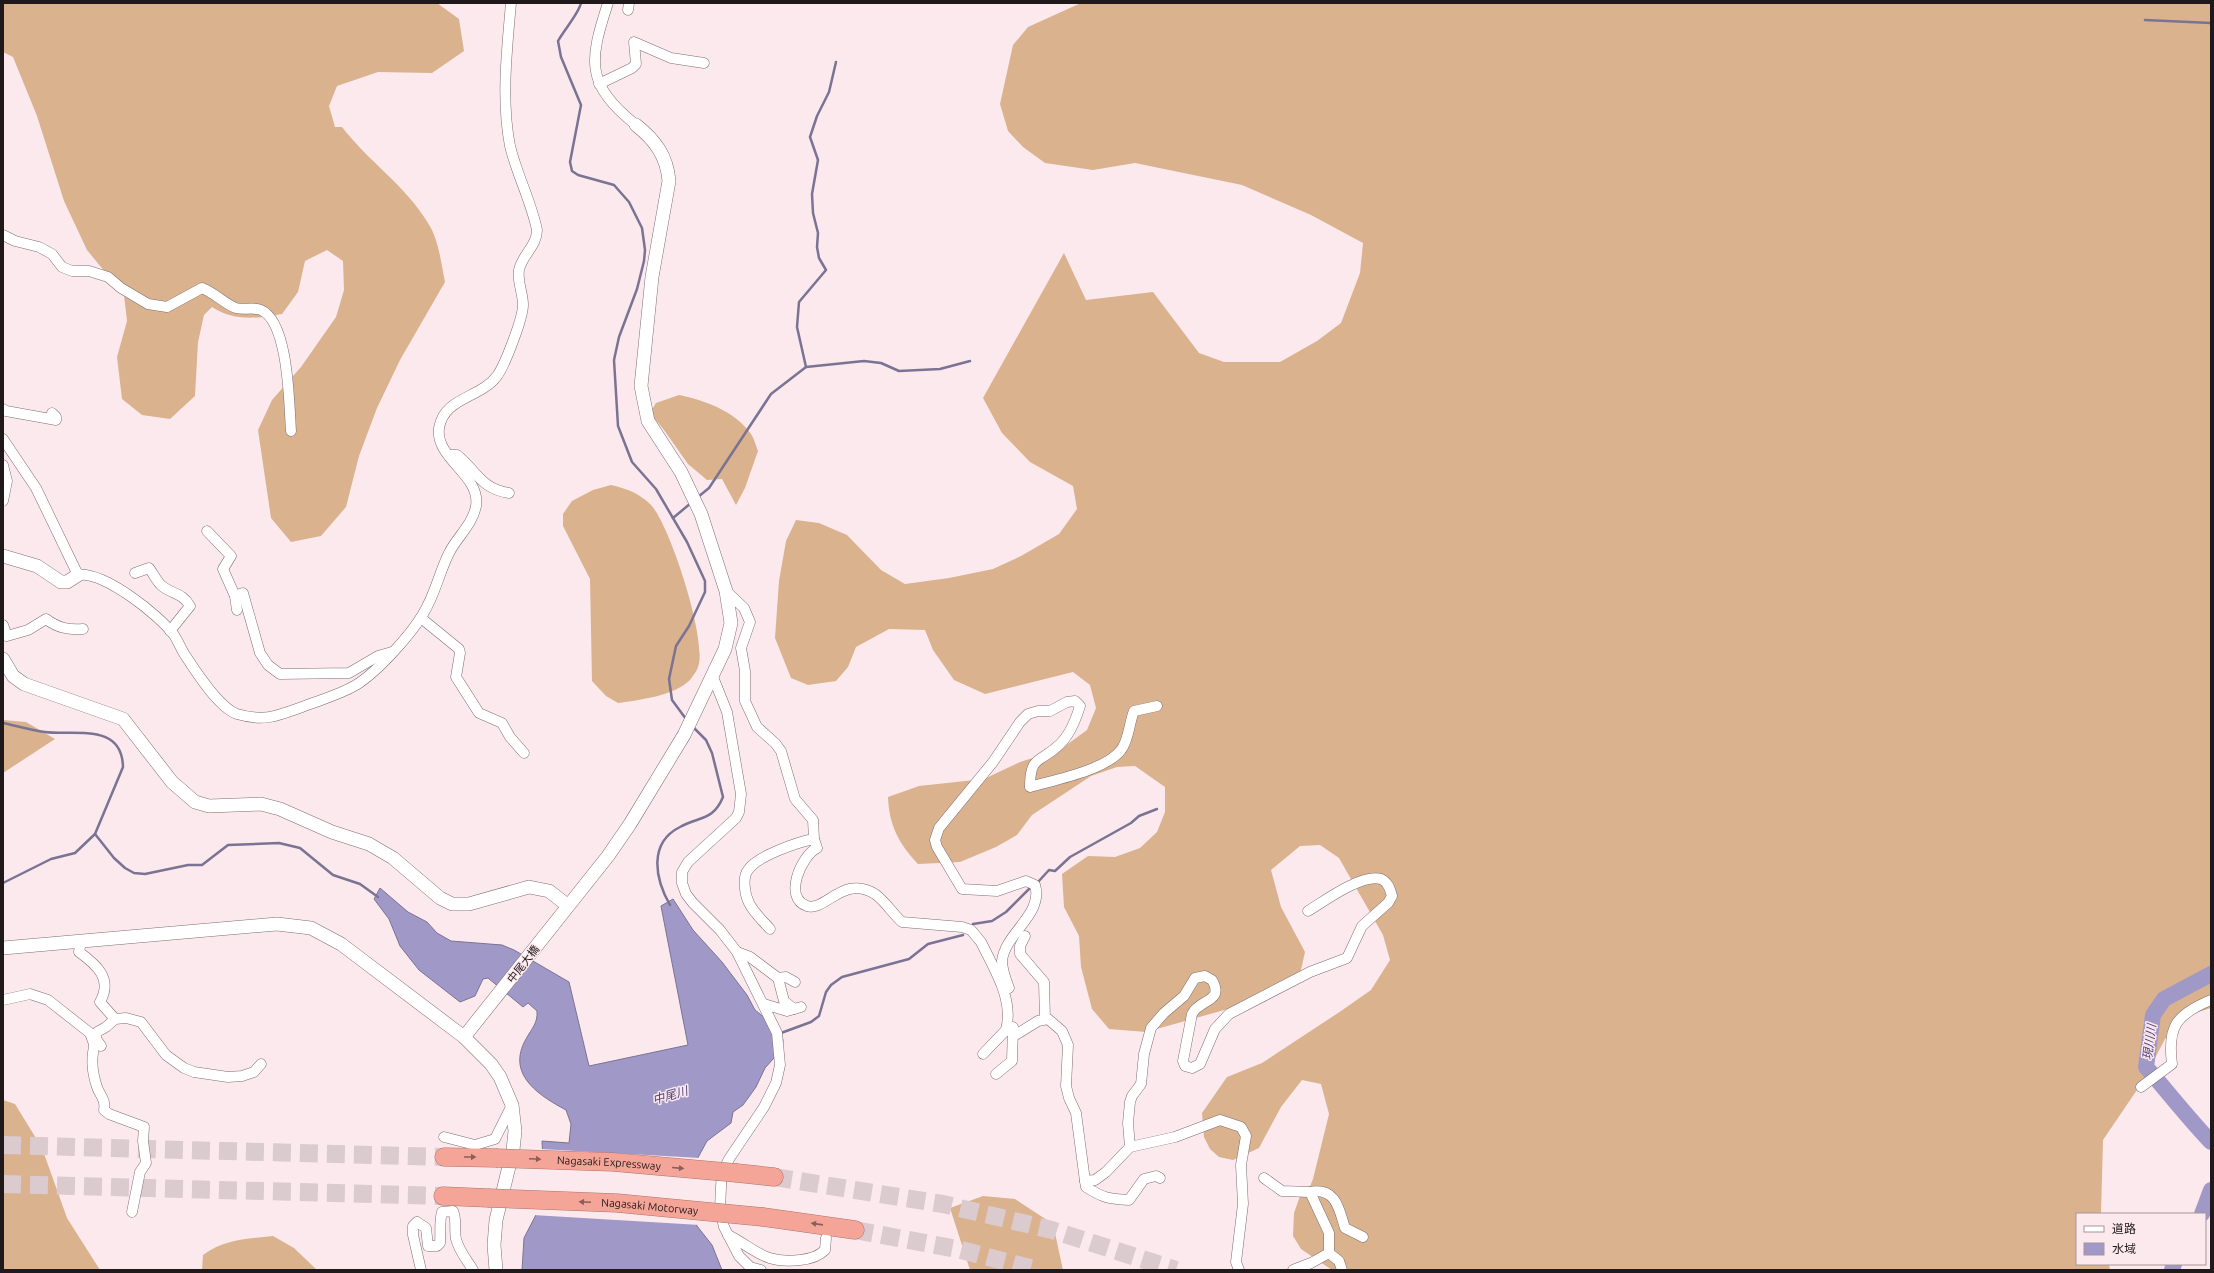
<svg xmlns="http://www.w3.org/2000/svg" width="2214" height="1273" font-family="Ubuntu,'Noto Sans JP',sans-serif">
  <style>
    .forest { fill: #dab28e }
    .water { fill: #a099c7; stroke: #7a7393 }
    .pier { fill: #fce9ee }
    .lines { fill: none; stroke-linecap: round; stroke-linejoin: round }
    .stream { stroke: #7a7393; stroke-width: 2.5 }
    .river { stroke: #a099c7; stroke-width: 16 }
    .motorway-tunnel { stroke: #dbcace; stroke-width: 18; stroke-dasharray: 18 9; stroke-linecap: butt }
    .minor-casing { stroke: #7e6e73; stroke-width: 11 }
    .tertiary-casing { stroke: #7e6e73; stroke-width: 14 }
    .motorway-casing { stroke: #aa746c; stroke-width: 19 }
    .minor { stroke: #fff; stroke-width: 10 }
    .tertiary { stroke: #fff; stroke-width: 13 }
    .motorway { stroke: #f5a597; stroke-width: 18 }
    .motorway-bridge-casing { stroke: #aa746c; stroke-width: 19; stroke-linecap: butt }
    .motorway-bridge { stroke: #f5a597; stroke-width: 18 }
    .oneway { fill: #8a5f59 }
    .labels { text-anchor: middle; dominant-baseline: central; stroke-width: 3; stroke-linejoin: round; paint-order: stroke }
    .street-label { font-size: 11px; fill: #20191b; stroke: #fce9ee }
    .water-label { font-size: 12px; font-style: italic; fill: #4b3f7a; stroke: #fce9ee }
  </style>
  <rect width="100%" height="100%" fill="#fce9ee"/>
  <g class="forest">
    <path d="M3,3H437L459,19L464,51L432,73L378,72L337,86L329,106L335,127H342C368,161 406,186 428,223C439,240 441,263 445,282L400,360L377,408L359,456L346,507L321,536L291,542L271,518L258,430L272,400L301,367L336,317L344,290L343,261L327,250L305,261L298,292L282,314C257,319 233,321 212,307L204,315L198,342L195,396L170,419L142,415L122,399L117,357L127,321L124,295L87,250L64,201L37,116L13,57L3,52Z"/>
    <path d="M1081,3H2211V1008L2195,1013L2165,1039L2143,1081L2103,1140L2101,1214H2077V1264H2109L2110,1270H1332L1301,1249L1293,1236L1294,1213L1300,1196L1309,1189L1313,1179L1329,1114L1321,1084L1302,1080L1281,1107L1259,1148L1233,1160L1219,1157L1210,1149L1204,1137L1202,1113L1227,1077L1262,1063L1341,1011L1371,990L1390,960L1383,935L1339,858L1320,845L1300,846L1271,870L1281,907L1305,952L1300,974L1235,1007L1146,1032L1109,1029L1092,1009L1081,967L1079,936L1064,907L1062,874L1088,856L1115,857L1140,848L1157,832L1165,812V787L1135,766L1117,767L1091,776L1032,815L1017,835L996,847L960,862L918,864C899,844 889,825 888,797L919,786L984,779L1020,762L1061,749L1087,730L1096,708L1090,685L1073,672L985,694L954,680L933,650L925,630L889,629L856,647L848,667L836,681L808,685L791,678L775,638L779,581L786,541L796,520L819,523L847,535L881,570L905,584L949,578L993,569L1021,556L1059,534L1077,509L1073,486L1030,462L1002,433L983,398L1064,253L1086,300L1153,292L1199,353L1224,362H1280L1317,341L1341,323L1360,273L1363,243L1311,215L1242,185L1135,163L1093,170L1045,163L1023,147L1008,131L1000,104L1013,45L1028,27Z"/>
    <path d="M679,395C704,400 735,411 751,434C754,438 756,446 758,451L745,488L736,505L722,479L707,480L688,464L664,430L650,413L656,403Z"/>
    <path d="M611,485C628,489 639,493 651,505C670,525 708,642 698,667C697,671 692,677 690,680C674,696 639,700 618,703L606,696L592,681L590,579L563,526V514L572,501L593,490Z"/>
    <polygon points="3,720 26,722 55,739 3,773"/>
    <polygon points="3,1100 15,1104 42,1148 67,1218 100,1270 3,1270"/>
    <polygon points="983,1196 1015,1199 1053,1224 1063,1270 970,1270 950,1208"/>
    <path d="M273,1236L294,1248L317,1270H202L203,1255C225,1239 247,1239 273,1236Z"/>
  </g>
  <path class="water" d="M380,888L408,912L427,922L437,933L451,941L502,945L514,950L569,982L589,1066L688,1045L661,906L673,899L693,930L722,962L747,995L755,1010L780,1030L783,1040L782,1049L765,1068L756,1087L743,1105L733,1112L731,1123L707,1141L694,1165L688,1202L697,1226L712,1245L722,1270H522L524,1238L540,1207L544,1184L542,1141L569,1143L571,1124L566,1110C538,1095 506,1074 526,1039C532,1028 538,1023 537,1011L528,1003L523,1007L488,978L483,979L475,996L460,1002L419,970L400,946L389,919L374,899Z"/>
  <polygon class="pier" points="541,1149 700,1158 696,1165 690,1201 700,1225 533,1215 538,1207 542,1184"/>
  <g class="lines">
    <g class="stream">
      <path d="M581,3C579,13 564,30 558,41L561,57L581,105L570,162L572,171L578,175L614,185L629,202L642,228L645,250L644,261L637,289L619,337L614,360L618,426L632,462L656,489L687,542L705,581V592L689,626L676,646L669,679L672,700L686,719"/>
      <polyline points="2145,20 2211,23"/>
      <polyline points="806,367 797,327 799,302 826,270 819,258 817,247 818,233 813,213 812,194 818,160 810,137 817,116 829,92 836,62"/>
      <polyline points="698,497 709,488 771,394 806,367 864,361 881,363 899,371 940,369 970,361"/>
      <polyline points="673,518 691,503"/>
      <path d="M3,723C17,726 31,730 45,732C74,736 122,722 123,767L95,834L75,853L51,859L3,883"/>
      <polyline points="95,834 114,858 125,868 134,873 145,874 188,865 202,865 228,845 279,843 300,848 333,875 360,884 378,897"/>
      <polyline points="1038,882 1049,870 1055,871 1070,857 1131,823 1139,816 1157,809"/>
      <path d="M670,905C655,879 648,843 680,827C700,816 713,821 723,797L712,753L706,740L693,727"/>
      <polyline points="973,924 992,921 1006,912 1029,889"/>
      <polyline points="781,1033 811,1022 819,1016 826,992 831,985 842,977 909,959 928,944 963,935"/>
    </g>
    <g class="river">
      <path d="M2211,974L2164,999L2153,1015L2146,1067C2168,1092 2188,1118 2211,1142"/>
      <polyline points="2202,1214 2211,1190"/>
      <polyline points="2172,1270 2174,1264"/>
    </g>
    <g class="motorway-tunnel">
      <polyline points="3,1145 444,1157"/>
      <polyline points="774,1177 943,1204 1052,1230 1176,1270"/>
      <polyline points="3,1184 443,1196"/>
      <polyline points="855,1230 957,1249 1038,1270"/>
    </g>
    <defs>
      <g id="minor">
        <path d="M608,3C589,61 585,84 636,125"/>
        <polyline points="628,10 629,3"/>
        <polyline points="599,84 632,68 636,64 634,42 671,58 704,63"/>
        <path d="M3,235L15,241L39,247L52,254L62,267L72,271H89L108,277L121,288L148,304L167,307L202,288C215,293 226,305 236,308C244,310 254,307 261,310C289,322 289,405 291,431"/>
        <polyline points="3,409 6,411 56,420 56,417 52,413"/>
        <path d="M3,439L36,488L78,575C104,571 159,615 174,635C178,641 181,649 185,655C196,672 219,708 237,714C264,722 277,716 302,707C320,700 339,695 356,685C377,672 410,636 423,614C435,595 439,573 449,553C457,537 473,524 476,506C481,475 435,459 439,428C444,397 481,398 497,376C505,365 523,318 523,305C523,292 517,283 519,270C522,255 537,246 537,230C531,201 517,175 510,146C501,100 507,49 511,3"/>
        <path d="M449,455H457C477,471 481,489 509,493"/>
        <polyline points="3,465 7,481 3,501"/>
        <polyline points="207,531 231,556 223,569 235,596 237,610"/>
        <path d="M135,573L149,568C153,573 157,582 162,586C172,594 183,593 190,606L170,631"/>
        <path d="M726,591L744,608L750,622L741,648L745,671V701L757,727L775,743L781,751L795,799L813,820L814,839L817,848C801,856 783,898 807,906C825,912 844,874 875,894C885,901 893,914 902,922L962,927L971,930L981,942C994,969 1014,999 1006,1030L1017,1034L1038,1021L1048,1019L1062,1031L1068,1045L1066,1086L1069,1098L1076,1113L1085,1181L1095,1180L1106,1172L1130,1147L1175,1137L1220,1120L1241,1127L1246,1136L1241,1165L1243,1204L1236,1262L1239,1270"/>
        <polyline points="235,596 243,593 260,653 268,665 280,674 349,673 378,656 392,652"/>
        <polyline points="421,618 459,649 460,653 456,677 479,713 502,723 510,737 524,753"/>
        <path d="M3,625L7,636L28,630L46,619C58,628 68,630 83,629"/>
        <polyline points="713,677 727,712 741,794 739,812 736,818 688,862 682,872 682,883 686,894 693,903 720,930 737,952 777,1033 780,1065 776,1083 764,1107 729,1159 722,1173 721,1187 720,1209 724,1227 739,1256 750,1267 761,1270"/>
        <path d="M770,929C763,921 754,913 749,903C745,895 742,878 748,870C757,856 798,842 814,839"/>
        <polyline points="1025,936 1020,946 1020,954 1044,982 1045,1019"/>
        <path d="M81,941L79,952C97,965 113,979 100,1002L115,1019"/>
        <polyline points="737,952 750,957 778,978 784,1001 794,1009 801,1007"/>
        <polyline points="778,978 786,977 795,982"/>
        <path d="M1009,988C1006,980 1002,970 1002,961C1005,933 1044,914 1035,885L1026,881L997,891L962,889L937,847L935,840L939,828L993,762L1020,722L1028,714L1038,711H1050L1067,702L1075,701L1080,706C1076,719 1069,736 1059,745C1040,763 1030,755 1030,787C1054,780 1106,770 1121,750C1129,740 1129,723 1134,711L1157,706"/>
        <polyline points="3,1000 30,994 48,1000 90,1033 94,1044"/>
        <polyline points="764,1004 787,1011 794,1009"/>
        <path d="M96,1039C91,1056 91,1069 97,1087C100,1096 106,1099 104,1110L109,1114L144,1127L143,1141L146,1163L140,1172L132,1212"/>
        <polyline points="101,1046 96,1039 97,1032 106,1027 115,1019 126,1018 141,1022 166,1055 184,1068 194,1072 228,1077 242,1076 254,1072 261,1064"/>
        <polyline points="983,1054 1006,1030"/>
        <polyline points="996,1074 1012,1061 1013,1027"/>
        <path d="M2141,1087L2172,1064C2167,1026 2177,1014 2211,1000"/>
        <polyline points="444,1137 475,1145 495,1139 512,1105"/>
        <path d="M1130,1147L1128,1123L1130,1102L1132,1096L1141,1084L1144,1054L1151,1028L1164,1013L1184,996L1195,978L1205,976L1212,980C1225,1002 1199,999 1192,1014L1183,1061L1185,1066L1192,1068L1200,1064L1215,1029L1229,1014L1310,972L1347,958L1362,926L1388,903L1392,896C1390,889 1388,882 1381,879C1362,873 1323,902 1308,911"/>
        <polyline points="1264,1178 1282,1191 1310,1192 1329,1233 1329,1253"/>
        <path d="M1085,1181L1086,1187C1103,1198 1109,1199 1129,1200L1144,1179L1156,1176L1160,1178"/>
        <path d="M1310,1192C1336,1187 1339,1209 1345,1228L1363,1237"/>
        <path d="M728,1235C757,1250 764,1264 800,1260C810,1259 818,1257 825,1250L826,1238"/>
        <path d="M421,1270L413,1235V1226L417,1222L426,1228L428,1246H437L440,1243C441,1233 439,1222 442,1212L453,1211C457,1218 454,1230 456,1239C459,1251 467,1260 473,1270"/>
        <polyline points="1293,1270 1311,1263 1329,1253 1339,1261 1342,1270"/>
      </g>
      <g id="tertiary">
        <polyline points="3,556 37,566 61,582 67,582 78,575"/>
        <polyline points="3,659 13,676 24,684 123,719 172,782 195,802 209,806 261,804 280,809 332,832 369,844 393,858 440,898 452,904 469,904 529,887 549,891 567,905"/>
        <polyline points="3,948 277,924 311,928 341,944 464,1037 491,1064 500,1077 512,1105 515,1131 513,1150 496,1220 494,1245 496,1270"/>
        <path d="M464,1037L608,856L630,824L684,735L725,649L731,623L726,591L701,514L681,472L648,421L641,386L652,277L669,181C667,156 655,140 636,125"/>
      </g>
      <g id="motorway">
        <polyline points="444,1157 496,1158"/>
        <polyline points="737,1173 774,1177"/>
        <polyline points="443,1196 488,1198"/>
        <polyline points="763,1217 855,1230"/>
      </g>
    </defs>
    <use href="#minor" class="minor-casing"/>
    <use href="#tertiary" class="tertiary-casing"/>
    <use href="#motorway" class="motorway-casing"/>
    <use href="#minor" class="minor"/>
    <use href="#tertiary" class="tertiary"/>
    <use href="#motorway" class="motorway"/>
    <defs>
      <g id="motorway-bridge">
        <path id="s1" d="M496,1158L613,1162L737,1173"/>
        <path id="s2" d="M488,1198L617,1203L763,1217"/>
      </g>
    </defs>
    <use href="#motorway-bridge" class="motorway-bridge-casing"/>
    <use href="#motorway-bridge" class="motorway-bridge"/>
  </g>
  <defs><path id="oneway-solid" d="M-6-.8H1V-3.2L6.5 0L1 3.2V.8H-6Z"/></defs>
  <g class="oneway">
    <use href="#oneway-solid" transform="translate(470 1157)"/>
    <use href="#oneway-solid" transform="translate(535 1159) rotate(2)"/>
    <use href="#oneway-solid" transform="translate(678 1168) rotate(5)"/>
    <use href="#oneway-solid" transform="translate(585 1202) rotate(-177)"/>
    <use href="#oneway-solid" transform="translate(817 1224) rotate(-172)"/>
  </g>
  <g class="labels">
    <g class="street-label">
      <text transform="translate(523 964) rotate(-52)">中尾大橋</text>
      <text stroke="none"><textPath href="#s1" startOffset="113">Nagasaki Expressway</textPath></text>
      <text stroke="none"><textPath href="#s2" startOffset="162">Nagasaki Motorway</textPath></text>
    </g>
    <g class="water-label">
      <text transform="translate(2149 1042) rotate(-83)">現川川</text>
      <text transform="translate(670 1095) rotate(-16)">中尾川</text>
    </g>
  </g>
  <rect width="2214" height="1273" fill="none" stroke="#20191b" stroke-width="8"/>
  <rect x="2076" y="1213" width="130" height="52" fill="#fce9ee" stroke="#a4969a"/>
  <rect x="2084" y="1226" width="20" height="6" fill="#ffffff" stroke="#a4969a"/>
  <text x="2112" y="1233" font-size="12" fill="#20191b">道路</text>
  <rect x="2084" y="1243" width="20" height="12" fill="#a099c7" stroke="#a4969a"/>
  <text x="2112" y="1253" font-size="12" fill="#20191b">水域</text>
</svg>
